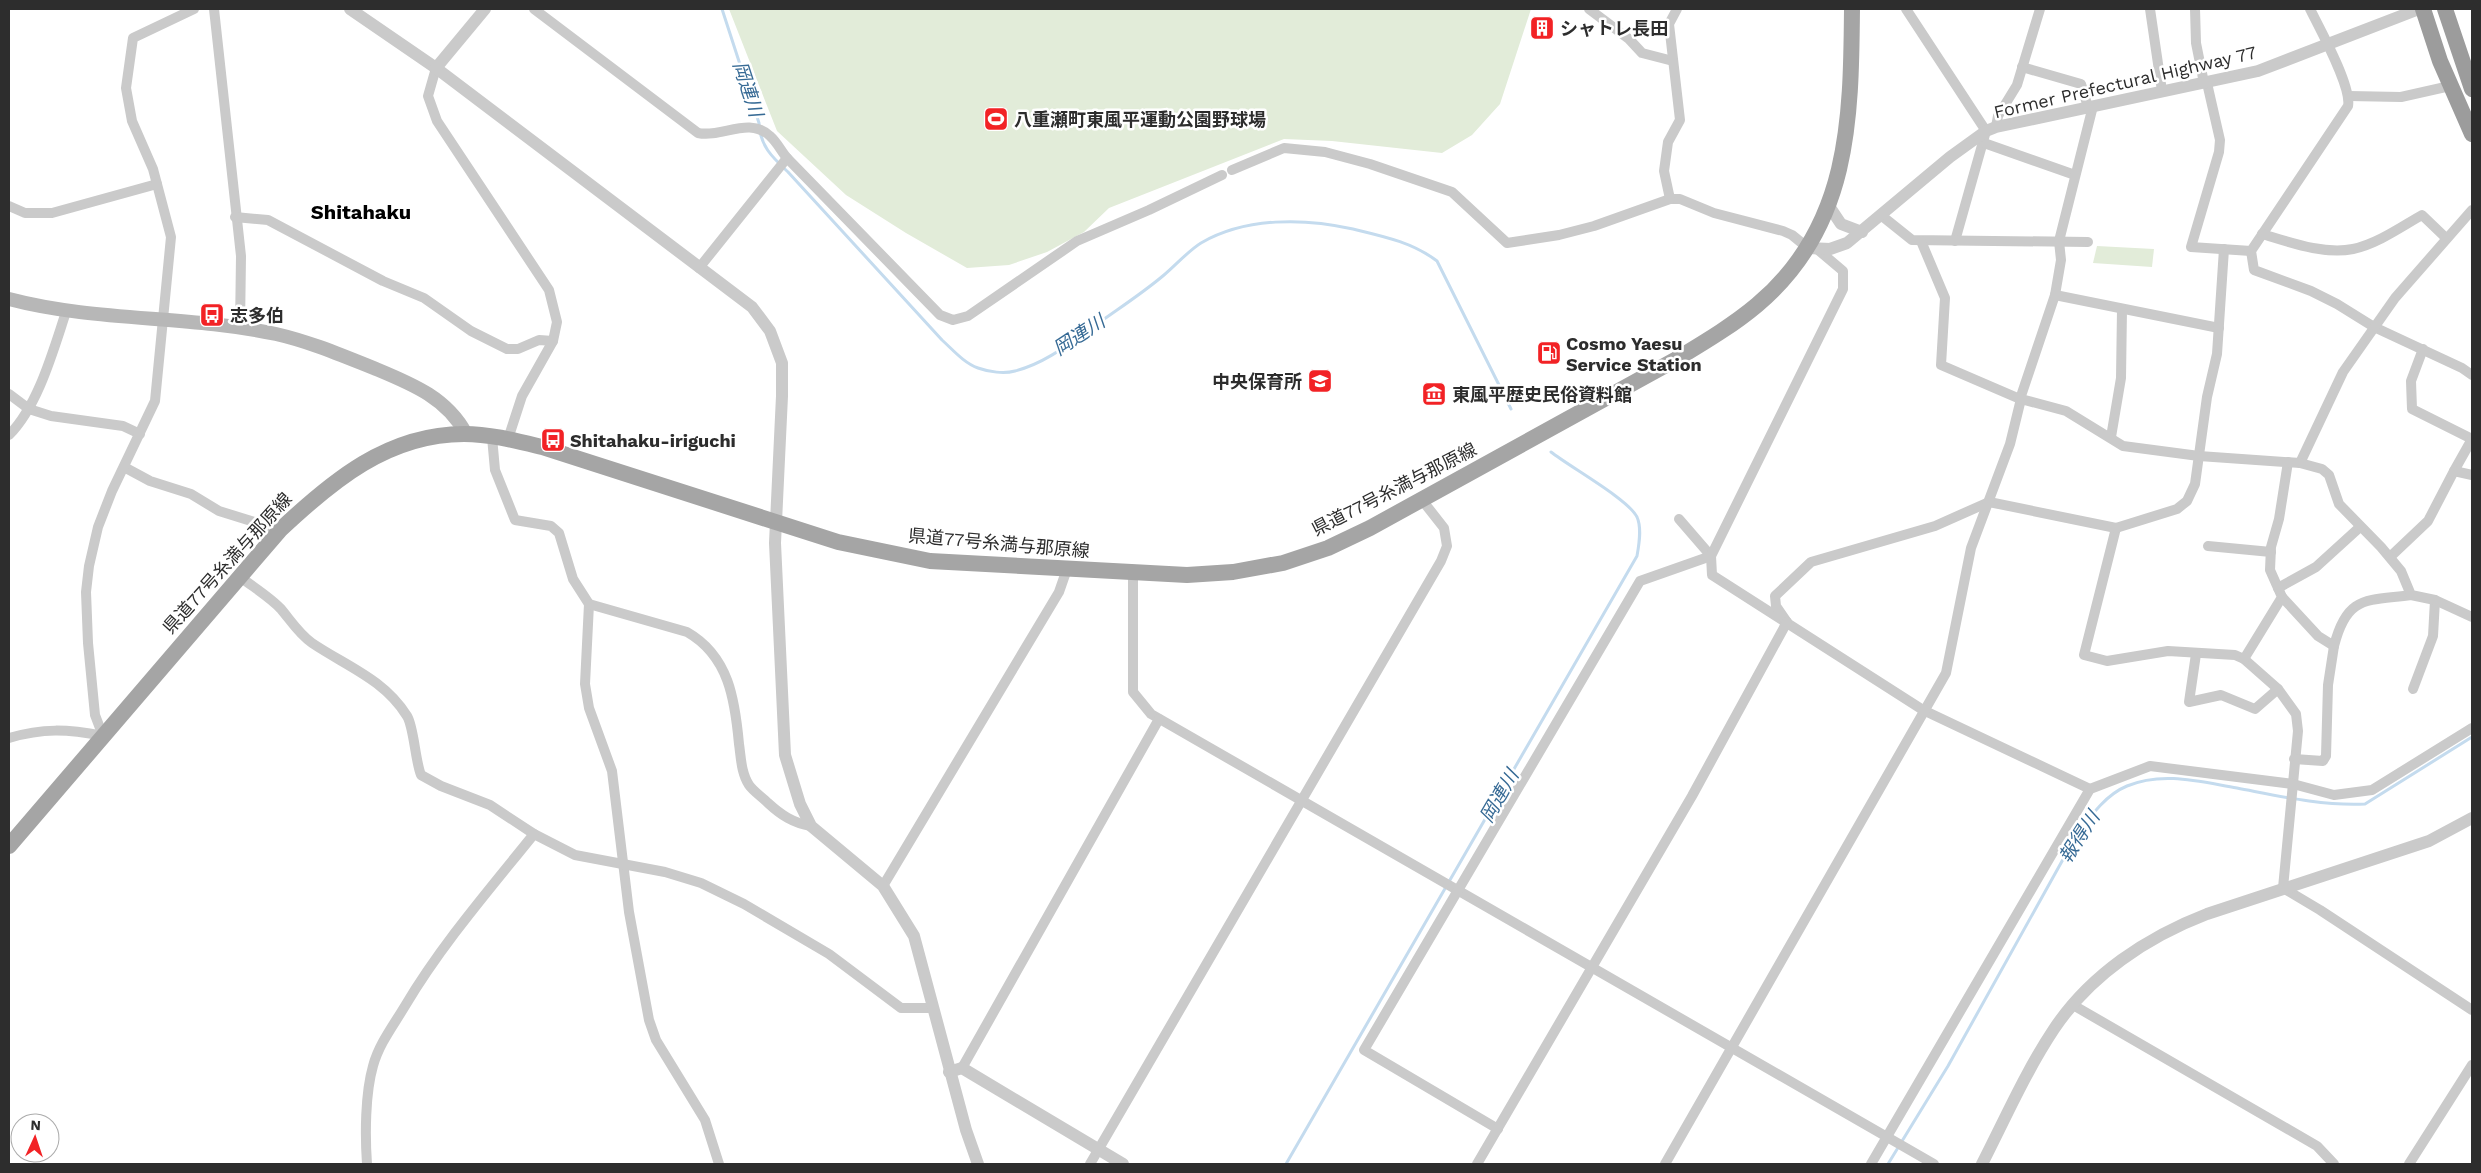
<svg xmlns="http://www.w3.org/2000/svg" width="2481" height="1173" font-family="'Work Sans','Noto Sans JP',sans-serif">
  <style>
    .green { fill: #e2ecd9 }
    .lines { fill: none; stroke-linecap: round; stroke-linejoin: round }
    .stream { stroke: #c4dbee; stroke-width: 3 }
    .minor { stroke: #cacaca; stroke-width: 10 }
    .tertiary { stroke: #cacaca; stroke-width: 12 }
    .secondary { stroke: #b7b7b7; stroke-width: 14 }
    .primary { stroke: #a5a5a5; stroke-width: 16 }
    .trunk { stroke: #9c9c9c; stroke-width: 16 }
    .labels { text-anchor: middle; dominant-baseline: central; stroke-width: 5; stroke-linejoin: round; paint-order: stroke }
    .poi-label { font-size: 18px; font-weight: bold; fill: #2d2d2d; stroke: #fff; text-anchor: start }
    .street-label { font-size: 18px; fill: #2d2d2d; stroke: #fff }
    .water-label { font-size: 19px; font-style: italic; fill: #366a95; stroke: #fff }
    .quarter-label { font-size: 20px; font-weight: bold; fill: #000; stroke: #fff }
  </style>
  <rect width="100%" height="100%" fill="#fff"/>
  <g class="green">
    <polygon points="729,9 1531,9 1500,104 1472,135 1442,153 1332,141 1284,139 1109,208 1084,232 1047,252 1009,265 967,268 906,233 846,195 777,131"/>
    <polygon points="2097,246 2154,249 2152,267 2093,263"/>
  </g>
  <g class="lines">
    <g class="stream">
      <path d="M722,9L759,123C760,146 772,157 788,172L942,340C953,350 964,363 978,368C989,372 1004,374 1015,371C1047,363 1074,340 1100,322C1121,307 1144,292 1164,275C1176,265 1188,251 1201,243C1246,217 1304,218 1353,229C1382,236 1412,242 1437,261L1511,409"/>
      <path d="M1286,1164L1637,556C1639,545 1642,528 1637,517C1628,499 1570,467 1551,452"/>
      <path d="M1888,1164L1948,1066L2076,836C2090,817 2105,795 2127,786C2163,771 2201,782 2237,788C2279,796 2321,806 2365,804L2472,737"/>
    </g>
    <g class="minor">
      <polyline points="214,9 241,256 240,328"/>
      <path d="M534,9L698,133C722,138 749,116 770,136C777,142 781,151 787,158L940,315L953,320L968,316L1077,241L1149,210L1222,175"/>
      <polyline points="1589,9 1629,39 1642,53 1673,61"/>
      <polyline points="1906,9 1986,131 1955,241"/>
      <polyline points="2150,9 2162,91"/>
      <polyline points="2195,9 2196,43 2204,83"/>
      <path d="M2310,9C2320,29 2352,87 2348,106L2251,251L2254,270L2311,291L2337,304L2374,327L2462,368L2472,375"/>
      <polyline points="2022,67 2081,84 2088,107"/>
      <polyline points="436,68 428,96 437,121 549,290 557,322 553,341 522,396 508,439"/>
      <polyline points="2207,83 2220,140 2219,152 2191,247 2251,251"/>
      <polyline points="2349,96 2401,97 2450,86"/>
      <polyline points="1996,127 1998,116 2017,85 2040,9"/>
      <polyline points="1984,143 2075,175"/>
      <polyline points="1232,170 1284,148 1325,152 1370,164 1452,192 1507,243 1559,235 1594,226 1670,199 1680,199 1714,213 1783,231 1792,235 1808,248"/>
      <polyline points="1670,199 1664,171 1668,142 1680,120 1669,24 1677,9"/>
      <polyline points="9,206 25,213 52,213 157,184"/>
      <polyline points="1882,216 1912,240 2088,242"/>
      <polyline points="235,217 268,220 383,281 424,298 471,331 507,349 518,349 539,340 553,341"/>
      <path d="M2262,234C2289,242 2324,255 2353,249C2377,244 2401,227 2422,215L2446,238"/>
      <polyline points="1921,241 1945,298 1941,365 2020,399 2055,295 2061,260 2059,241 2093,106"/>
      <polyline points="699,268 787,158"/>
      <polyline points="2055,295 2219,328"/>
      <polyline points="2423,349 2411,381 2412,409 2472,439"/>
      <polyline points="9,394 29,409 51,416 123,426 140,434"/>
      <path d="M9,435C38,406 53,351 66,312"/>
      <polyline points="492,437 495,470 515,520 551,526 559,533 573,579 589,604 585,684 589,708 612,771 629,912 649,1020 656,1040 705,1120 719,1164"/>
      <polyline points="2111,437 2121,378 2122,309"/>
      <polyline points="2472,439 2454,471 2472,475"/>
      <polyline points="2300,463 2343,372 2395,298 2472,210"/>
      <polyline points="124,467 150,481 191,494 219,511 280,530"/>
      <polyline points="1679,519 1711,556 1712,575 1923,710 2090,789"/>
      <polyline points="2116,528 2084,655 2107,661 2168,651 2235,655 2244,659 2278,689 2296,714 2298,731 2283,888 2320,910 2472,1010"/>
      <polyline points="2208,546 2271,552"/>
      <polyline points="2390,557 2428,521 2454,471"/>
      <polyline points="1133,574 1133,692 1151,714 1934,1164"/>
      <path d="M239,576C253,587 270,597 281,609C291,621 299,634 312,643C346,666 384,679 407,716C414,727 415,760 421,775L441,786L490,805L534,834L575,855L665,872L701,883L744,904L829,954L901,1008H933"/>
      <polyline points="2278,588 2316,567 2360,527"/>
      <path d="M2282,597L2318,636L2334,646C2347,595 2366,601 2411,595"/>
      <path d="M589,604L687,632C729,656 735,700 739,744C741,757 741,773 749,785C753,791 762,797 768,803C781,815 793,823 811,826"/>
      <polyline points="1787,622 1776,606 1775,596 1811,562 1935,526 1989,502 2116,528 2177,509 2187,501 2195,484 2207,397 2217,354 2224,249"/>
      <polyline points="2196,654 2189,702 2221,695 2255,709 2278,689"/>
      <polyline points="2244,659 2282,597 2270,570 2271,547 2279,519 2288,462"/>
      <polyline points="2413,689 2433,636 2435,600"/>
      <polyline points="103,736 95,715 88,643 86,592 89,566 98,527 112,491 155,401 171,237 153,169 132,121 126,88 133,38 194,9"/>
      <path d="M9,738C43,728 67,729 103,736"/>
      <polyline points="2294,759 2323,761 2326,756 2328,685 2334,646"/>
      <polyline points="883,886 1059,592 1067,569"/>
      <polyline points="2073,1005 2317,1146 2334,1164"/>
      <polyline points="962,1068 1159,719"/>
      <polyline points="1498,1129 1364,1050 1640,581 1711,556 1843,289 1843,271 1817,249"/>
      <path d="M367,1164C365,1136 365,1094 373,1066C379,1044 393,1026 405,1006C442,944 489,890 534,834"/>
      <polyline points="1090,1164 1441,561 1447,546 1444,528 1422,500"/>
      <polyline points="1477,1164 1692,796 1787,622"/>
      <polyline points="1665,1164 1946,673 1971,548 2010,444 2021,399 2066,411 2123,446 2199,456 2300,463 2322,469 2329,475 2339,504 2381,547 2401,571 2411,595 2435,600 2472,617"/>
      <polyline points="1871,1164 2090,789 2150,766 2293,784 2334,795 2372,790 2472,728"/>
      <polyline points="2409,1164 2472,1065"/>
    </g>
    <g class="tertiary">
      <polyline points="350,9 436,68 752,307 770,331 782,363 782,396 775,543 785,755 800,804 811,826 883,886 914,936 966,1130 978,1164"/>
      <polyline points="436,68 485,9"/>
      <polyline points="1829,206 1841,224 1862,232"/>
      <polyline points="1808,248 1830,249 1847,243 1950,157 1986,131 1996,127 2258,71 2419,9"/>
      <polyline points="949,1072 962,1068 1123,1164"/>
      <path d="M1982,1164C2005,1119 2026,1071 2054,1029C2090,975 2147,937 2207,914L2429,841L2472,818"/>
    </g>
    <path class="secondary" d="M9,299C96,322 188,315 276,334C311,342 343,356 376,369C412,384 447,398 466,434"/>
    <path class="primary" d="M9,846L280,530C332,481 388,434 464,434C490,434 517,441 542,447L838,542L930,561L1187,575L1233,572L1283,563L1328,548L1370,528L1675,360C1703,343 1732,326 1757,305C1850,227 1851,120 1852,9"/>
    <g class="trunk">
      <polyline points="2423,9 2440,61 2472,134"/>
      <polyline points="2445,9 2472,89"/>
    </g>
  </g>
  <defs>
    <symbol id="building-square" viewBox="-11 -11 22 22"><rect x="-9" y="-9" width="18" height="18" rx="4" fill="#f22225" stroke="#fff"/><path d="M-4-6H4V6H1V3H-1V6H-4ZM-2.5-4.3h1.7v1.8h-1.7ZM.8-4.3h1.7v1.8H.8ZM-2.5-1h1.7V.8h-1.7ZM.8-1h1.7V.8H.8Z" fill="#fff"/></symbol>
    <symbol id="stadium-square" viewBox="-11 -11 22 22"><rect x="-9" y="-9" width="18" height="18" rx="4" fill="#f22225" stroke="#fff"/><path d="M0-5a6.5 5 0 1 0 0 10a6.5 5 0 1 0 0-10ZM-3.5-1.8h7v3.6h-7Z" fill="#fff"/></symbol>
    <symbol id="bus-square" viewBox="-11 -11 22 22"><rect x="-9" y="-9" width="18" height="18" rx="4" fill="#f22225" stroke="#fff"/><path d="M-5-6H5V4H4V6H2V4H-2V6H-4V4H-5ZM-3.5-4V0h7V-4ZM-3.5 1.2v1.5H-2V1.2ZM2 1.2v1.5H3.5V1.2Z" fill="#fff"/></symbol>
    <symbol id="fuel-square" viewBox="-11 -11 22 22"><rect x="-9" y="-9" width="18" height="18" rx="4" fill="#f22225" stroke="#fff"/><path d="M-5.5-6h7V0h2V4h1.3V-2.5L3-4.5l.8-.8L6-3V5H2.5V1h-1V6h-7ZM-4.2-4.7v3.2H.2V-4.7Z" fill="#fff"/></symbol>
    <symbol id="school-square" viewBox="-11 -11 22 22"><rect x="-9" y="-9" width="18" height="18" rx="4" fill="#f22225" stroke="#fff"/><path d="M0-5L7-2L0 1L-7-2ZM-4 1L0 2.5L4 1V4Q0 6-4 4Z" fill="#fff"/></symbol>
    <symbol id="museum-square" viewBox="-11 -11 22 22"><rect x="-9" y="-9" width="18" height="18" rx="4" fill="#f22225" stroke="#fff"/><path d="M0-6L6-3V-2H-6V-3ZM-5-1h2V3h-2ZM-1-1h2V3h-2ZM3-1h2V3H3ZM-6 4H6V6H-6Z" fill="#fff"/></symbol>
  </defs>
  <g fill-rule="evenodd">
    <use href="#building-square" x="1528" y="14" width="28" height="28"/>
    <use href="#stadium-square" x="982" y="105" width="28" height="28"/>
    <use href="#bus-square" x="198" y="301" width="28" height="28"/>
    <use href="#fuel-square" x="1535" y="339" width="28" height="28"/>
    <use href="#school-square" x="1306" y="367" width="28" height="28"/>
    <use href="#museum-square" x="1420" y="380" width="28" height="28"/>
    <use href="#bus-square" x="539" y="426" width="28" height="28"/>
  </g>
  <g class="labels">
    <g class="poi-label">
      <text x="1560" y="28">シャトレ長田</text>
      <text x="1014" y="119">八重瀬町東風平運動公園野球場</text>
      <text x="230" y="315">志多伯</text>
      <text x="1566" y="343">Cosmo Yaesu<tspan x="1566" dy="21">Service Station</tspan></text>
      <text x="1302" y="381" text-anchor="end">中央保育所</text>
      <text x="1452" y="394">東風平歴史民俗資料館</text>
      <text x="570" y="440">Shitahaku-iriguchi</text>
    </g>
    <g class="street-label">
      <text transform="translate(2125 82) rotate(-13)">Former Prefectural Highway 77</text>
      <text transform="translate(1394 489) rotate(-27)">県道77号糸満与那原線</text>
      <text transform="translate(999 543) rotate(5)">県道77号糸満与那原線</text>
      <text transform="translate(227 563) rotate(-48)">県道77号糸満与那原線</text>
    </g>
    <g class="water-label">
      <text transform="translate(748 89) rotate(72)">岡連川</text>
      <text transform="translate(1079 335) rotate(-33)">岡連川</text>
      <text transform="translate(1499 796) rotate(-60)">岡連川</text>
      <text transform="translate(2079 837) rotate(-57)">報得川</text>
    </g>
    <g class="quarter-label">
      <text x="361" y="212">Shitahaku</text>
    </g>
  </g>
  <rect width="2481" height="1173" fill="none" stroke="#2d2d2d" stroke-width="20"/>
  <g transform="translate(35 1138) rotate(3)"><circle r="24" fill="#ffffff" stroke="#ababab"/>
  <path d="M0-4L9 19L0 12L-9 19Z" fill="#f22225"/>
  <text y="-8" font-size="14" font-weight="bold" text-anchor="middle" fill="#2d2d2d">N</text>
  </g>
</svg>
